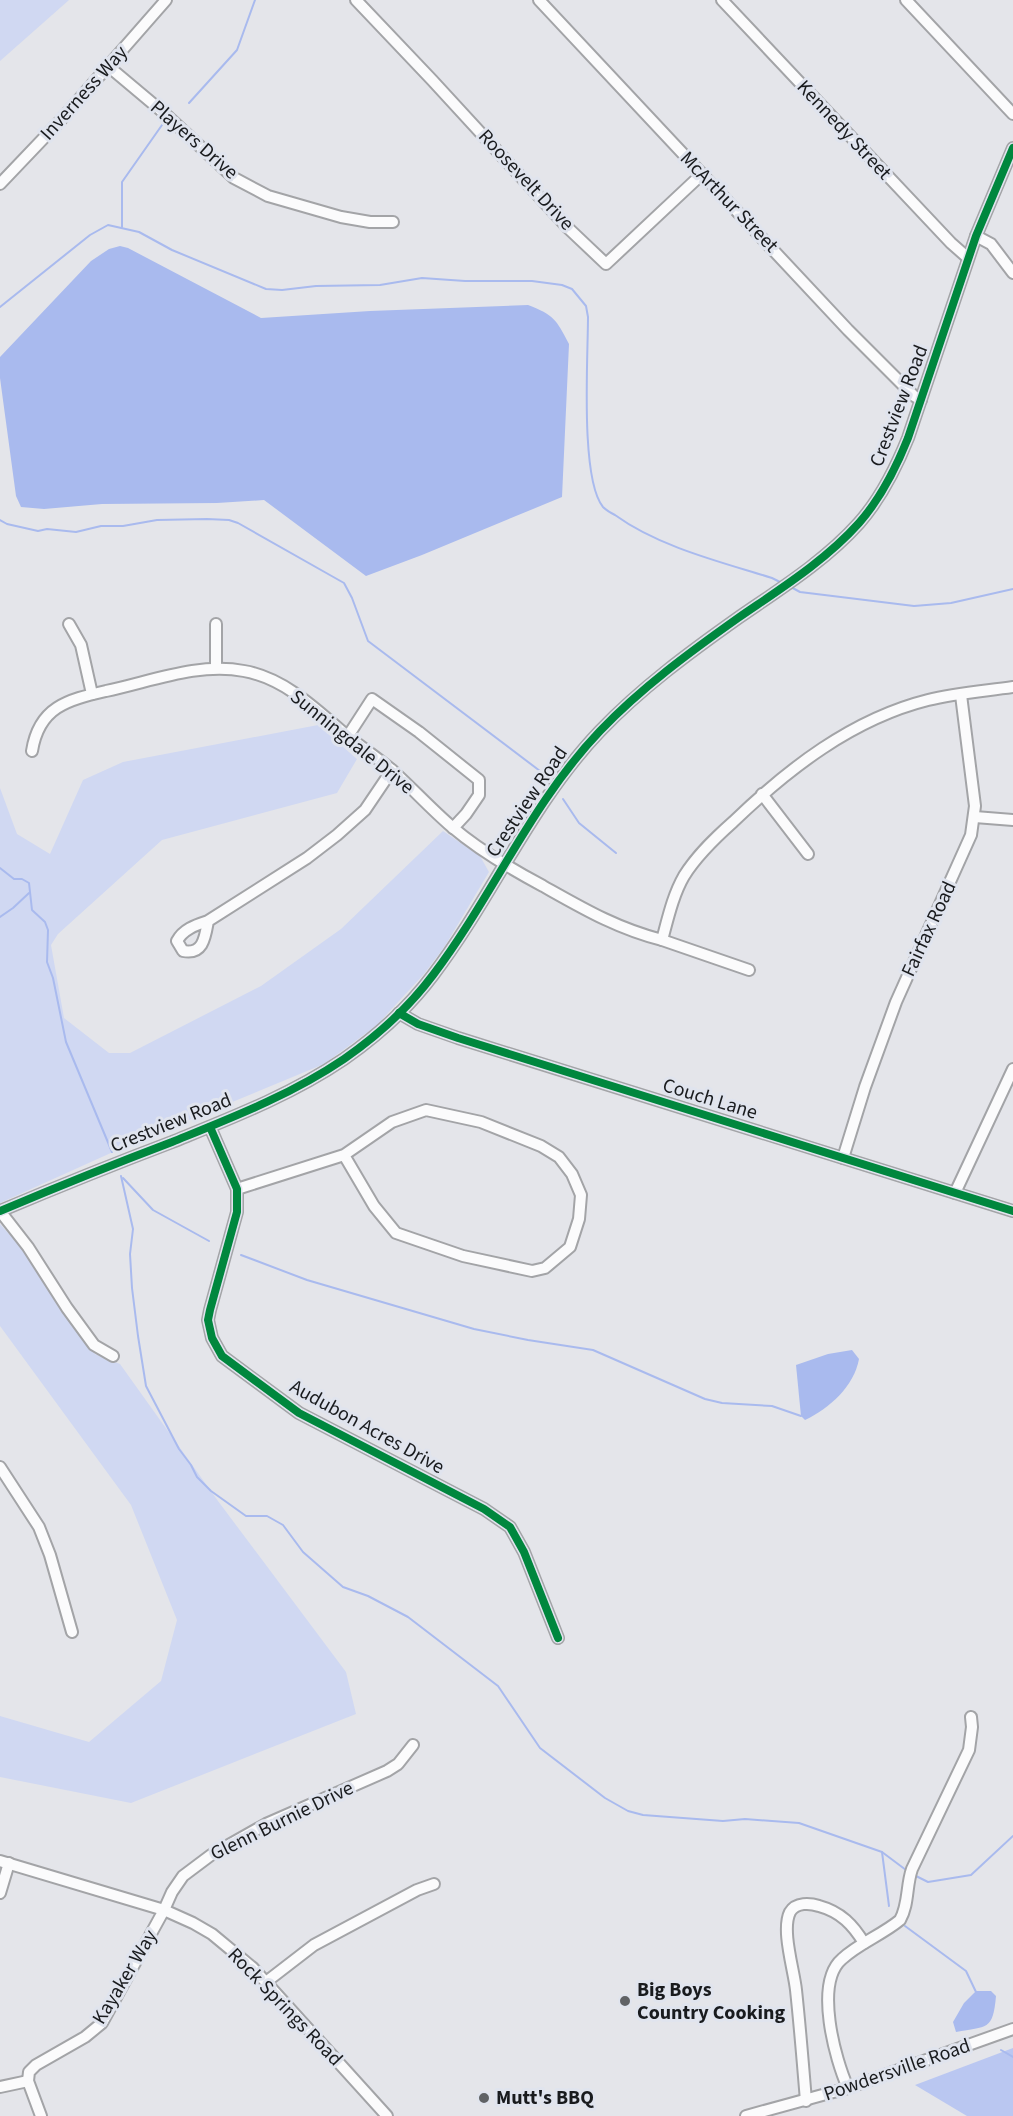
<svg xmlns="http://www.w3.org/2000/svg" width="1013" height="2116" font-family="'Source Sans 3',sans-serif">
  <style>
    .green { fill: #d0d8f2 }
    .forest { fill: #bac7f1 }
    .water { fill: #a9baee }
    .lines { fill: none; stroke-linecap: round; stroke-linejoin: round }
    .stream { stroke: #a9baee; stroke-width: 2 }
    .minor-casing { stroke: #a3a4a7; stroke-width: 14 }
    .minor { stroke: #fbfbfc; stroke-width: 10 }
    .cycleway-casing { stroke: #e0e4ee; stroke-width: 11 }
    .cycleway { stroke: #00873e; stroke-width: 8 }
    .poi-dot { fill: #606265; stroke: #e0e4ee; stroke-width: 2 }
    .labels { text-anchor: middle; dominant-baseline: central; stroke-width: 6; stroke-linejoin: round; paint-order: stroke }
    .street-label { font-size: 20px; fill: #191b1e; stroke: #e0e4ee }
    .poi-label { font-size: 20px; font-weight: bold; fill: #191b1e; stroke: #e0e4ee; text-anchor: start }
  </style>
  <rect width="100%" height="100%" fill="#e4e5ea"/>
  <g class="green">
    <polygon points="0,0 69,0 0,61"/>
    <polygon points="318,725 357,759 337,793 162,840 58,934 51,945 64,1018 109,1053 130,1053 261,986 341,929 443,831 480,856 489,872 445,946 424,974 376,1026 324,1064 133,1143 0,1203 0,788 17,834 50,854 83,780 123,762"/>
    <polygon points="0,1224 20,1246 95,1354 120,1364 218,1501 346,1672 356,1714 131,1803 0,1777 0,1716 89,1742 161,1681 177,1620 131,1505 0,1326"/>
  </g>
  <polygon class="forest" points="1013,2048 1013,2116 967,2116 915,2085"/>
  <g class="water">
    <path d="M120,246L128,248L261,318L370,311L528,305C554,315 556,319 569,344L562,497L422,555L366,576L264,500L217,503L102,504L44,509L21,507L16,496L0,378V357L91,261L109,249Z"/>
    <path d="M852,1350L859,1359C854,1386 830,1408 805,1420L801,1416L796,1365L828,1354Z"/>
    <path d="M976,1991H991L996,1996C993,2031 987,2026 956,2032L953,2022L964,2003Z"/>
  </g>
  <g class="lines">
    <g class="stream">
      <polyline points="189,103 237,50 255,0"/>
      <polyline points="122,227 122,182 162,125"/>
      <path d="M0,307L90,235L108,225L139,232L172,250L266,289L282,290L316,286L380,285L422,278L465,281H532L562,285L572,289L586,306L588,317C588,357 580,479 603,507C606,510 611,513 615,515C659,547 721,562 772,578L784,584"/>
      <polyline points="0,520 7,524 38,531 47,529 76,532 101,526 123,526 157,520 207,519 229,520 238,523 344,583 352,598 368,641 540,771"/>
      <polyline points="789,586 800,592 914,606 951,603 1013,589"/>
      <polyline points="563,799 579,823 616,853"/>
      <polyline points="0,868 14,879 22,879 29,883 32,910 45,922 48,930 47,962 53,978 66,1042 112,1152"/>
      <polyline points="0,917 13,908 29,893"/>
      <polyline points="121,1176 133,1229 130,1254 132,1288 138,1336 146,1386 179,1449 191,1465 197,1477 211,1491 246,1516 267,1516 283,1525 303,1552 343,1587 368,1596 408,1617 498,1686 540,1748 605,1798 628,1811 643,1815 723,1821 745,1819 799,1823 882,1852 906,1870"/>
      <polyline points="123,1178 153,1210 209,1241"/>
      <polyline points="241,1255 307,1280 474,1329 528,1340 593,1350 705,1399 722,1403 772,1406 801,1416"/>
      <polyline points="882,1852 889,1906"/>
      <polyline points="914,1875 928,1882 971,1875 1013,1836"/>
      <polyline points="905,1926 966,1971 976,1992"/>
      <polyline points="1001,2050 1013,2057"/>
    </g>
    <defs>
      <g id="minor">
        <polyline points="356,0 432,80 568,228 606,264 702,174"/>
        <polyline points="539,0 848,330 914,396 921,400"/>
        <polyline points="722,0 951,243 968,258"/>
        <polyline points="906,0 1013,114"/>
        <polyline points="108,66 164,113 234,178 268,196 341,217 370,222 393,222"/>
        <polyline points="0,184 60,121 166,0"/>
        <polyline points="976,236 991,244 1013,273"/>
        <polyline points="69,624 81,645 92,694"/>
        <polyline points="216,624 216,668"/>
        <polyline points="348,736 372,699 419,732 479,780 479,795 466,814 453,828"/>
        <path d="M32,751C39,707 67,700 106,691C150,682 198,662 244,671C284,678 316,709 346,735C361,747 378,758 393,771C413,789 431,809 452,827C479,850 511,869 543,886C584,909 616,928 662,940C668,918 673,895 684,876C697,855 715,838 733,822C788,769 852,719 928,700C955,693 985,691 1013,687"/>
        <polyline points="762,794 808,854"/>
        <polyline points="975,817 1013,820"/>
        <path d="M208,921C205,938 203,955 183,951L177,941C183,929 196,925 208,921L307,858L337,835L365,810L392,770"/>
        <polyline points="662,940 749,970"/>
        <polyline points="399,1013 418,1024 458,1038 1013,1211"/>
        <polyline points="210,1127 237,1189 237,1212 210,1310 208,1320 212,1338 222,1356 299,1413 484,1509 510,1527 524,1552 558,1638"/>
        <polyline points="843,1158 865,1087 896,1002 971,835 975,806 961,695"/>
        <polyline points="237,1189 344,1155 392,1122 426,1110 481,1122 541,1146 559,1157 572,1174 581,1195 579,1219 570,1247 545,1268 532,1271 463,1256 396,1233 374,1206 344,1155"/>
        <polyline points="955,1193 1013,1069"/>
        <path d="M0,1211C57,1187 114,1164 172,1142C231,1118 291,1095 344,1059C377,1036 409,1007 433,975C493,896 531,803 600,731C641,688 690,652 738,618C780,589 825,561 859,523C881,498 896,468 908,438L976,236L1013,148"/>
        <polyline points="0,1211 28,1247 67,1308 94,1345 113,1356"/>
        <polyline points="0,1467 39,1527 50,1555 72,1632"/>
        <polyline points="0,1861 164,1910 193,1923 212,1934 253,1968 387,2116"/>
        <polyline points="0,1893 9,1863"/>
        <polyline points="266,1982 314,1945 417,1890 434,1884"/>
        <polyline points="0,2087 28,2081"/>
        <path d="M848,2088C835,2059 814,1983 842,1959C859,1943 882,1935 900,1920C909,1904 906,1886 912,1869L969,1750L972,1727L971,1717"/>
        <path d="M806,2101C803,2064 800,2027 796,1990C794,1970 781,1930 790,1912C796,1902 810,1903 819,1906C841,1912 853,1925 864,1943"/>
        <polyline points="41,2116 28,2081 29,2072 36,2065 85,2037 102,2023 164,1910 172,1892 183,1876 211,1855 266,1824 387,1771 398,1764 413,1745"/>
        <polyline points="746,2116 848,2088 1013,2029"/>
      </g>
    </defs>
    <use href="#minor" class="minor-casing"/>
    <use href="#minor" class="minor"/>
    <defs>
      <g id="cycleway">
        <polyline points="399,1013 418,1024 458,1038 1013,1211"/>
        <polyline points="210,1127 237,1189 237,1212 210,1310 208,1320 212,1338 222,1356 299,1413 484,1509 510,1527 524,1552 558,1638"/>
        <path d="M0,1211C57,1187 114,1164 172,1142C231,1118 291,1095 344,1059C377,1036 409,1007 433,975C493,896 531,803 600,731C641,688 690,652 738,618C780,589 825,561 859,523C881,498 896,468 908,438L976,236L1013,148"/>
      </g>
    </defs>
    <use href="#cycleway" class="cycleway-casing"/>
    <use href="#cycleway" class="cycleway"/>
  </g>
  <g class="poi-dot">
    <circle cx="625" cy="2001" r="6"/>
    <circle cx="484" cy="2098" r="6"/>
  </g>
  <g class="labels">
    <g class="street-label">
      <text transform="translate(84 93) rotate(-48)">Inverness Way</text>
      <text transform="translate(844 130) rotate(47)">Kennedy Street</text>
      <text transform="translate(194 140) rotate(41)">Players Drive</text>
      <text transform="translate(526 180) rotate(47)">Roosevelt Drive</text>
      <text transform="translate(729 202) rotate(46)">McArthur Street</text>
      <text transform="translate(899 406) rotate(-69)">Crestview Road</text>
      <text transform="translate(352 742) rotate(39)">Sunningdale Drive</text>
      <text transform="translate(527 802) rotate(-56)">Crestview Road</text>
      <text transform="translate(929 929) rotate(-65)">Fairfax Road</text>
      <text transform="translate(710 1099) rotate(17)">Couch Lane</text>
      <text transform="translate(171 1123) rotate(-22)">Crestview Road</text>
      <text transform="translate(367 1427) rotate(29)">Audubon Acres Drive</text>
      <text transform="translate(282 1821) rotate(-26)">Glenn Burnie Drive</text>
      <text transform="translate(125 1977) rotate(-59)">Kayaker Way</text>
      <text transform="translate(285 2007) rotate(46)">Rock Springs Road</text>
      <text transform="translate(897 2070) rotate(-19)">Powdersville Road</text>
    </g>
    <g class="poi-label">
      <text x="637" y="1990">Big Boys<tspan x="637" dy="23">Country Cooking</tspan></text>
      <text x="496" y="2098">Mutt's BBQ</text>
    </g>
  </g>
</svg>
